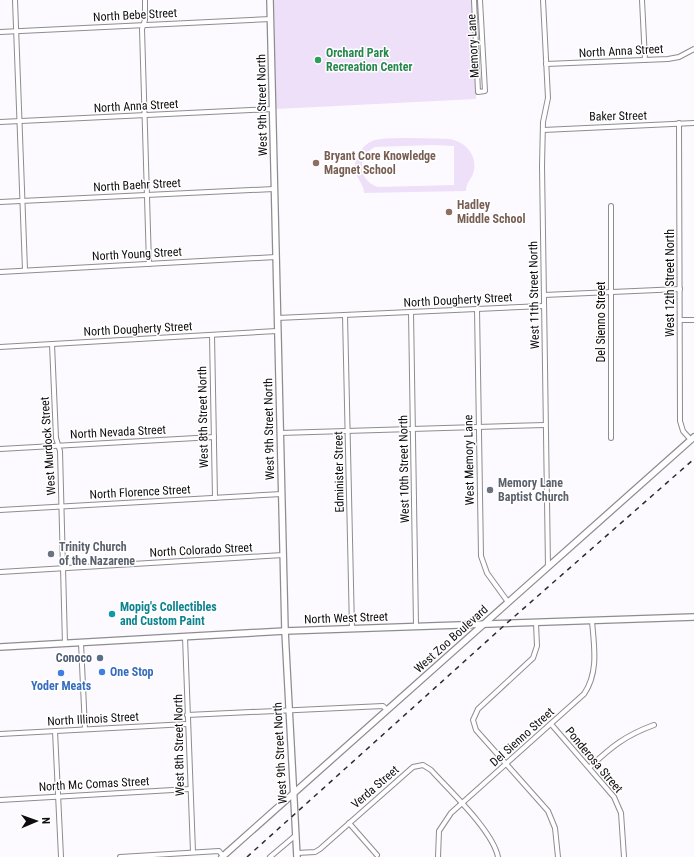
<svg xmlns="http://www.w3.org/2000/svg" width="694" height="857" font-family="'Roboto Condensed',sans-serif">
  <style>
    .green { fill: #efe0fa; fill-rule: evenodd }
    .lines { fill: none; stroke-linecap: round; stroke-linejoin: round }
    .street-casing { stroke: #8f8b92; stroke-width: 6 }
    .secondary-casing { stroke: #8f8b92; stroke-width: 8 }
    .street { stroke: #fff; stroke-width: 4 }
    .secondary { stroke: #fff; stroke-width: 5.5 }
    .rail { stroke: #2c2b2d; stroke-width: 1.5; stroke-dasharray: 5 5; stroke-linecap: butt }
    .leisure-dot { fill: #2e9e5b; stroke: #fff; stroke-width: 1.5 }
    .education-dot { fill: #8d6e63; stroke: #fff; stroke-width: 1.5 }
    .worship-dot { fill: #6b7280; stroke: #fff; stroke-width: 1.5 }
    .culture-dot { fill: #0f9aa8; stroke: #fff; stroke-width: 1.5 }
    .service-dot { fill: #5c6f8a; stroke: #fff; stroke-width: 1.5 }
    .shop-dot { fill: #3f7fe0; stroke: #fff; stroke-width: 1.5 }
    .labels { text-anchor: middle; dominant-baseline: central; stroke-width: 3; stroke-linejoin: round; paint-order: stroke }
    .street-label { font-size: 12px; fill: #0d0c0e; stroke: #fff }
    .leisure-label { font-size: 12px; font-weight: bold; fill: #27864d; stroke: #fff; text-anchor: start }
    .education-label { font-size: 12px; font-weight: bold; fill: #785e54; stroke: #fff; text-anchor: start }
    .worship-label { font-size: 12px; font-weight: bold; fill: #5b616d; stroke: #fff; text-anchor: start }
    .culture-label { font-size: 12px; font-weight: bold; fill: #0d838f; stroke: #fff; text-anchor: start }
    .service-label { font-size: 12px; font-weight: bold; fill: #4e5e75; stroke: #fff; text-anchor: end }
    .shop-label { font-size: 12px; font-weight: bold; fill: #366cbe; stroke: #fff; text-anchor: start }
  </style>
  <rect width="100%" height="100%" fill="#fcfafe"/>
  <g class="green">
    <polygon points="274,0 472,0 476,99 276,109"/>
    <path d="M449,139C466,141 479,157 473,174C470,181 466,183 466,191L364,193C364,183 354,177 355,165C356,155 363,145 372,141C385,136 433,139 449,139ZM433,145L454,146V185L378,187C357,180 357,156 375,147Z"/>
  </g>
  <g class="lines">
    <defs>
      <g id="street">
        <polyline points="15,0 25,270"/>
        <polyline points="145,0 145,20 142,29 149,264"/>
        <polyline points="474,0 478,92 485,91 480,0"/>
        <polyline points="543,0 548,98 543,122 542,166 548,567"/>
        <polyline points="642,0 645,60"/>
        <polyline points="0,32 271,19"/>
        <polyline points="546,64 668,59 679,57 694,49"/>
        <polyline points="0,122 273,109"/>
        <polyline points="679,123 680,421 683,431 691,440"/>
        <polyline points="543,130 694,123"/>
        <polyline points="0,202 274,189"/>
        <polyline points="611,206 611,438"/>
        <polyline points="0,272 276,257"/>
        <polyline points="544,295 680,289"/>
        <polyline points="477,309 481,556 487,573 508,602"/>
        <polyline points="411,312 416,626"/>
        <polyline points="345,315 352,629"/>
        <polyline points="277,318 544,306"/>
        <polyline points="680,320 694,320"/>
        <polyline points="212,335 215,498"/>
        <polyline points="52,344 56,438 60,451 65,644"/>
        <polyline points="0,347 277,331"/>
        <polyline points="280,433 545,425"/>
        <polyline points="0,449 214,437"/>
        <polyline points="0,510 282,494"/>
        <polyline points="0,572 283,555"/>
        <polyline points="536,623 537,646 533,658 478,709 473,720 476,730 548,811 555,828 558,857"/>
        <polyline points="185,637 193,852"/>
        <polyline points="81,643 85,729"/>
        <polyline points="187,715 383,706 387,710"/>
        <polyline points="551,724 614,797 621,813 624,857"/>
        <polyline points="55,731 61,857"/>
        <polyline points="0,734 187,724"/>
        <path d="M590,767C611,747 626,735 654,725"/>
        <polyline points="0,800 190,789"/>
        <polyline points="349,823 377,855"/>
        <path d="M297,853L315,852L320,849L413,767L423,765L431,770C450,791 493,831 498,857"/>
        <polyline points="120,857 219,851 223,856"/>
        <polyline points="270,857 296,835"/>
        <path d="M438,857L439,831L451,813L584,694C599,672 594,646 592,621"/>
      </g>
      <g id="secondary">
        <polyline points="270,0 285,631 297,857"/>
        <polyline points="0,647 285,631 694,617"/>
        <polyline points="222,857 694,437"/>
      </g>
    </defs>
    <use href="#street" class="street-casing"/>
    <use href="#secondary" class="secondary-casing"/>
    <use href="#street" class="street"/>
    <use href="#secondary" class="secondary"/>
    <polyline class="rail" points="247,857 507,623 694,459"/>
  </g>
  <circle class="leisure-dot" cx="318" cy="60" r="4"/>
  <g class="education-dot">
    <circle cx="316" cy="163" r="4"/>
    <circle cx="449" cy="212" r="4"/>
  </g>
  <g class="worship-dot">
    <circle cx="490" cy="490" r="4"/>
    <circle cx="51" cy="554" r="4"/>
  </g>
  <circle class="culture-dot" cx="112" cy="614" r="4"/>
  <circle class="service-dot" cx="100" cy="658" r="4"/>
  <g class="shop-dot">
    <circle cx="102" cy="672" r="4"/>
    <circle cx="61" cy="673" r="4"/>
  </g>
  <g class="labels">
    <g class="street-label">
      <text transform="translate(135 15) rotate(-3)">North Bebe Street</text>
      <text transform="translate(473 46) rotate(-93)">Memory Lane</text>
      <text transform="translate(621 51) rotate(-3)">North Anna Street</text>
      <text transform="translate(262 105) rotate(-91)">West 9th Street North</text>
      <text transform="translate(136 106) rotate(-3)">North Anna Street</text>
      <text transform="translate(618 116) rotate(-1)">Baker Street</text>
      <text transform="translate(137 185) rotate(-3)">North Baehr Street</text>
      <text transform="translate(137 254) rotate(-3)">North Young Street</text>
      <text transform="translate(670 283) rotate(-90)">West 12th Street North</text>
      <text transform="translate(534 295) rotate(-91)">West 11th Street North</text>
      <text transform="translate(458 300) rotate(-3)">North Dougherty Street</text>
      <text transform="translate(601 322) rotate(-90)">Del Sienno Street</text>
      <text transform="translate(138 329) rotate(-3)">North Dougherty Street</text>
      <text transform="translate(203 417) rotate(-91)">West 8th Street North</text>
      <text transform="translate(269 429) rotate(-91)">West 9th Street North</text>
      <text transform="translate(118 432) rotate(-3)">North Nevada Street</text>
      <text transform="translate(48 446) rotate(-94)">West Murdock Street</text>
      <text transform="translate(469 460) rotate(-91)">West Memory Lane</text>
      <text transform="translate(404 469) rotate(-91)">West 10th Street North</text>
      <text transform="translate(339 472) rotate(-91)">Edminister Street</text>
      <text transform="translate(140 492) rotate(-3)">North Florence Street</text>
      <text transform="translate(201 550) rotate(-3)">North Colorado Street</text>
      <text transform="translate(346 618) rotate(-2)">North West Street</text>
      <text transform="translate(451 639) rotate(-42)">West Zoo Boulevard</text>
      <text transform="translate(93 719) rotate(-3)">North Illinois Street</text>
      <text transform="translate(522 737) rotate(-42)">Del Sienno Street</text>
      <text transform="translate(179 745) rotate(-91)">West 8th Street North</text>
      <text transform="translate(280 753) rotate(-93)">West 9th Street North</text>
      <text transform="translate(594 760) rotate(50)">Ponderosa Street</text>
      <text transform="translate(94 784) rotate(-3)">North Mc Comas Street</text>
      <text transform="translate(375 787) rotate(-41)">Verda Street</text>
    </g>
    <g class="leisure-label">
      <text x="326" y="53">Orchard Park<tspan x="326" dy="14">Recreation Center</tspan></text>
    </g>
    <g class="education-label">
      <text x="324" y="156">Bryant Core Knowledge<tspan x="324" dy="14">Magnet School</tspan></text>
      <text x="457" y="205">Hadley<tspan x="457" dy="14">Middle School</tspan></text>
    </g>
    <g class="worship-label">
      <text x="498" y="483">Memory Lane<tspan x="498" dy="14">Baptist Church</tspan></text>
      <text x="59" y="547">Trinity Church<tspan x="59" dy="14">of the Nazarene</tspan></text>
    </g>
    <g class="culture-label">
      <text x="120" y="607">Mopig's Collectibles<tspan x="120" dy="14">and Custom Paint</tspan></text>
    </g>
    <g class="service-label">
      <text x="92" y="658">Conoco</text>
    </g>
    <g class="shop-label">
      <text x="110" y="672">One Stop</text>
      <text x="61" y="686" text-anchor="middle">Yoder Meats</text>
    </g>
  </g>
  <g transform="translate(36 821) rotate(88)" stroke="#ffffff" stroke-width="3" paint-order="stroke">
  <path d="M0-3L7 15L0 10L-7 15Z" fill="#0d0c0e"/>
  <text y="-6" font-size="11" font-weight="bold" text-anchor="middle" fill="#0d0c0e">N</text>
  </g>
</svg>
